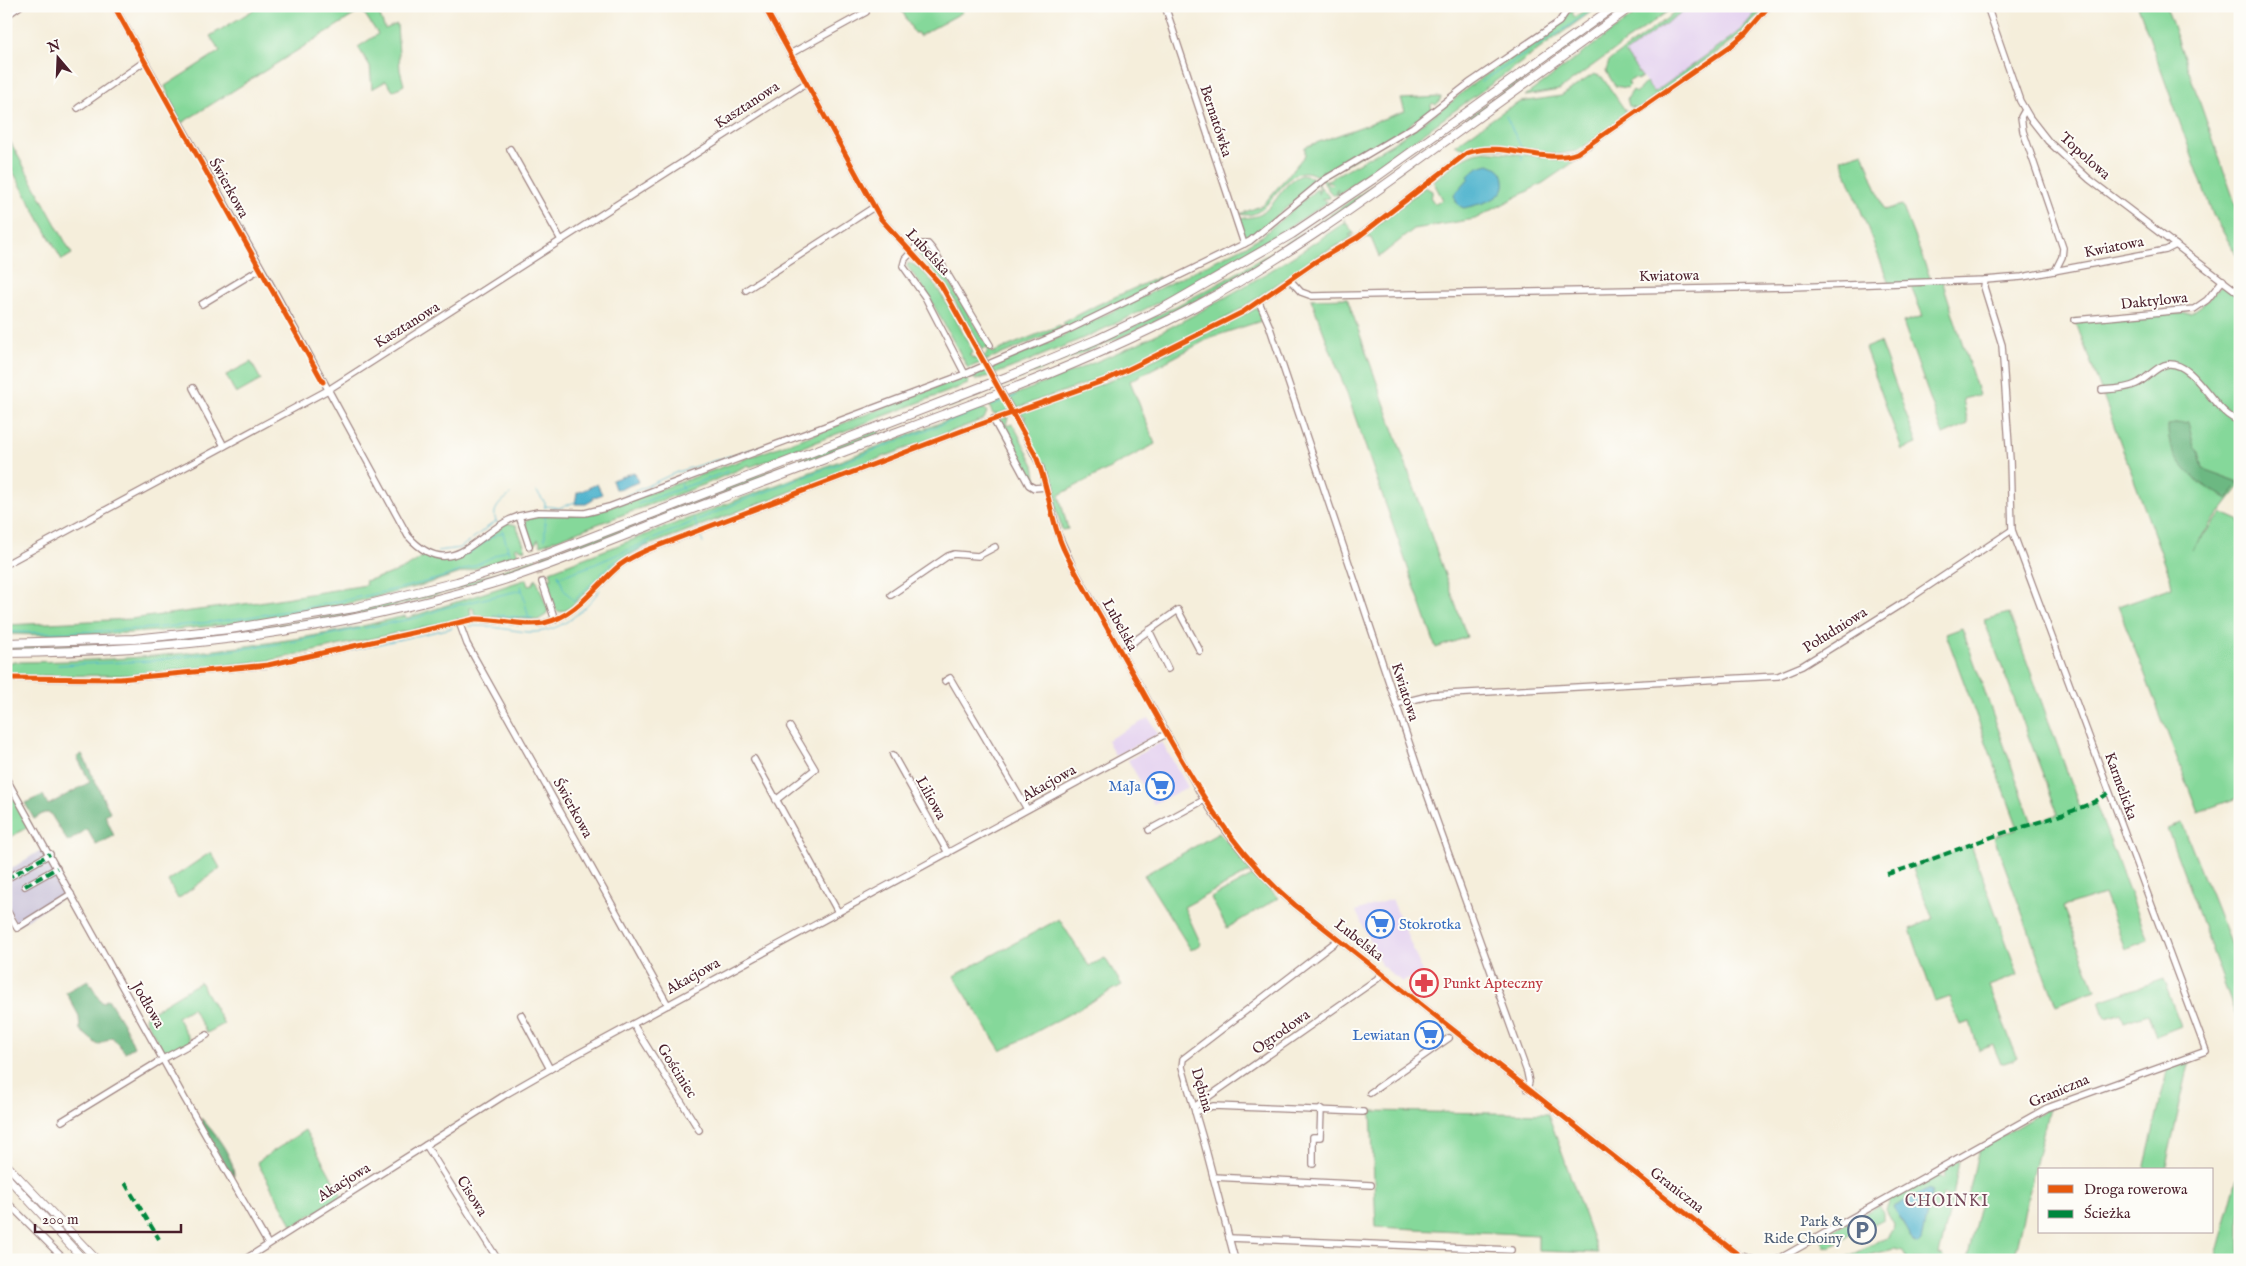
<svg xmlns="http://www.w3.org/2000/svg" width="2246" height="1266" font-family="'IM FELL English',serif">
  <style>
    .built { fill: #e5d3f0 }
    .industrial { fill: #c7c0d8 }
    .green { fill: #85d89a; stroke: #687c62 }
    .forest { fill: #6cb882; stroke: #5b6c56 }
    .water { fill: #4fb4ce; stroke: #4c6a7c }
    .lines { fill: none; stroke-linecap: round; stroke-linejoin: round }
    .stream { stroke: #4fb4ce; stroke-width: 1 }
    .minor-tunnel { stroke: #d3c5b8; stroke-width: 5.5; stroke-dasharray: 5.5 3; stroke-linecap: butt }
    .minor-casing { stroke: #a08683; stroke-width: 8 }
    .major-casing { stroke: #a08683; stroke-width: 9 }
    .highway-casing { stroke: #a08683; stroke-width: 10 }
    .minor { stroke: #fff; stroke-width: 5.5 }
    .major { stroke: #fff; stroke-width: 7 }
    .highway { stroke: #fff; stroke-width: 8 }
    .minor-bridge-casing { stroke: #a08683; stroke-width: 8; stroke-linecap: butt }
    .minor-bridge { stroke: #fff; stroke-width: 5.5 }
    .quiet { stroke: #00873e; stroke-width: 4; stroke-dasharray: 8 4; stroke-linecap: butt }
    .cycleway-casing { stroke: #fdfcf7; stroke-width: 8 }
    .cycleway { stroke: #e8590c; stroke-width: 5 }
    .labels { text-anchor: middle; dominant-baseline: central; stroke-width: 4; stroke-linejoin: round; paint-order: stroke }
    .street-label { font-size: 15px; fill: #4a1f2b; stroke: #fdfcf7 }
    .shop-label { font-size: 15px; fill: #366cbe; stroke: #fdfcf7; text-anchor: end }
    .health-label { font-size: 15px; fill: #be3a42; stroke: #fdfcf7; text-anchor: start }
    .service-label { font-size: 15px; fill: #4e5e75; stroke: #fdfcf7; text-anchor: end }
    .neighbourhood-label { font-size: 16px; letter-spacing: 1px; fill: #76495a; stroke: #fdfcf7 }
  </style>
  <rect width="100%" height="100%" fill="#fdfcf7"/>
  <filter id="ink" filterUnits="userSpaceOnUse"><feTurbulence type="fractalNoise" baseFrequency=".02" numOctaves="2"/><feDisplacementMap in="SourceGraphic" scale="10" xChannelSelector="R" yChannelSelector="G"/><feConvolveMatrix kernelMatrix="1 2 1 2 8 2 1 2 1" color-interpolation-filters="sRGB"/></filter>
  <filter id="wash" filterUnits="userSpaceOnUse"><feTurbulence type="fractalNoise" baseFrequency=".0096" numOctaves="4" result="noise"/><feDisplacementMap in="SourceGraphic" scale="20" xChannelSelector="R" yChannelSelector="G"/><feGaussianBlur stdDeviation="1.12" result="paint"/><feColorMatrix in="noise" values="0 0 0 0 0 0 0 0 0 0 0 0 0 0 0 0 0 1.4 0 .05"/><feComposite in="paint" operator="in"/></filter>
  <g filter="url(#wash)">
    <rect width="100%" height="100%" fill="#f5eedb"/>
    <g class="built">
      <polygon points="1690,6 1762,6 1739,32 1654,93 1625,53"/>
      <polygon points="1149,718 1158,734 1115,756 1107,740"/>
      <polygon points="1162,742 1188,787 1153,804 1128,760"/>
      <polygon points="1392,899 1423,973 1402,982 1381,965 1356,911"/>
    </g>
    <polygon class="industrial" points="44,848 68,894 18,925 15,923 6,906 6,872"/>
    <g class="green">
      <polygon points="260,6 382,6 378,11 385,29 397,24 400,70 404,85 393,91 386,81 372,89 370,66 358,47 378,34 362,10 180,124 165,86 220,51 210,36"/>
      <polygon points="903,6 960,6 963,12 919,36 918,33 914,33 901,9"/>
      <path d="M1572,6H1581L1572,13L1575,17L1590,6H1599L1337,196V189L1335,195H1333C1327,190 1324,181 1318,177C1284,153 1274,224 1240,214L1263,205L1305,155V147L1405,111L1401,99L1441,97L1439,102L1435,105L1433,103L1431,105L1432,110L1411,123L1408,129L1323,177V170L1322,177L1327,184L1332,185L1333,183L1326,181L1392,144L1421,124L1449,104L1470,86L1559,24L1570,12Z"/>
      <path d="M1620,6H1626L1362,198L1244,274L1177,311L1119,338L950,407L948,403C1049,364 1149,325 1242,270C1375,192 1495,95 1620,6Z"/>
      <polygon points="1646,6 1675,6 1559,90 1525,96"/>
      <polygon points="1684,6 1690,6 1625,53 1642,77 1637,80 1635,78 1628,82 1630,85 1627,88 1615,86 1606,71 1609,61"/>
      <polygon points="1762,6 1766,6 1741,35 1638,109 1629,106 1627,99 1633,90 1636,93 1646,82 1654,93 1739,32"/>
      <polygon points="2138,6 2166,6 2240,217 2240,261 2213,215"/>
      <polygon points="1594,74 1602,77 1627,113 1626,118 1577,151 1559,154 1482,147 1468,150 1455,145 1508,108 1521,102 1561,96"/>
      <polygon points="6,134 72,254 62,260 6,159"/>
      <path d="M1594,148L1570,161L1574,162L1543,183L1475,219L1414,229L1379,257L1371,238L1363,236L1425,187L1432,191V195L1430,197L1435,204L1443,200L1433,181C1449,169 1463,154 1484,151L1560,158H1570Z"/>
      <polygon points="1863,152 1884,210 1902,205 1931,280 1942,280 1979,395 1963,399 1968,424 1943,435 1903,322 1923,316 1911,287 1890,286 1841,159"/>
      <path d="M1301,175L1312,177L1330,198L1321,199L1328,202C1240,260 1148,313 1050,352C1026,362 1001,373 976,380L973,378L975,372L1046,344L1241,248L1262,236L1318,188V194L1320,188L1315,182L1309,181L1315,184L1250,238L1243,237L1238,220C1245,216 1256,219 1264,212C1279,200 1282,184 1301,175Z"/>
      <path d="M1344,219L1354,234L1349,235L1353,237L1318,256L1232,315L1113,374L999,414H993L989,406L991,404C1042,384 1093,364 1143,341C1213,307 1279,267 1344,223L1345,225Z"/>
      <path d="M924,247L929,248L992,353L1060,325L1063,329L968,368L927,293L907,266L908,263C932,266 960,329 972,350L973,353L969,355L975,359L986,355L988,349L987,347L982,350L947,287L919,255L920,248Z"/>
      <polygon points="1159,277 1162,283 1066,328 1063,323 1097,305"/>
      <polygon points="2223,283 2240,296 2240,486 2191,550 2222,513 2240,521 2240,797 2198,812 2118,606 2172,587 2170,577 2075,320 2191,313 2206,302"/>
      <polygon points="1347,298 1467,637 1436,648 1346,391 1311,299"/>
      <polygon points="1257,308 1261,311 1264,320 1212,337 1130,381 1155,444 1059,495 1068,529 1062,530 1047,474 1022,423 1021,420 1026,417 1020,413 1112,380"/>
      <polygon points="1880,342 1917,444 1902,450 1865,348"/>
      <polygon points="251,362 261,380 236,394 226,375"/>
      <path d="M965,376L968,379V384L750,467L749,465L706,484L541,545L538,539L533,548L531,545L525,521C532,513 579,516 594,513L823,431Z"/>
      <polygon points="979,408 985,409 987,412 984,419 644,547 621,560 568,609 560,612 553,608 542,576 552,579 550,571"/>
      <polygon points="1008,417 1006,426 1012,424 1015,428 1034,465 1037,483 1035,485 999,425 1001,419"/>
      <path d="M878,430L880,434L553,558L493,579L387,608L298,626L173,643L6,651V646C150,644 290,630 429,593C491,577 550,553 610,530C699,497 789,463 878,430Z"/>
      <path d="M507,523L516,525L526,550L515,547L518,555C484,565 450,577 416,587C284,623 143,639 6,634V625L131,619L259,602L366,585L365,581C387,575 405,571 423,556L446,558L457,557L476,546Z"/>
      <path d="M536,578L548,610L546,615L538,620L475,616L473,608H470L471,615L467,618L267,661L131,675L6,676V662C117,662 226,652 334,632C358,628 381,621 405,616L407,618L527,579L529,586L532,585Z"/>
      <polygon points="2009,613 2080,807 2095,802 2148,940 2125,949 2104,894 2063,907 2095,990 2056,1005 1994,837 2018,828 1946,634 1962,628 2032,823 2058,814 1984,620"/>
      <polygon points="16,798 31,825 6,840 6,804"/>
      <polygon points="2182,823 2240,968 2240,1026 2167,828"/>
      <polygon points="1219,833 1253,870 1184,907 1201,944 1191,950 1144,875"/>
      <polygon points="1971,845 2018,975 1989,986 2017,1057 2013,1060 2001,1064 1993,1045 1979,1050 1970,1022 1960,1025 1949,997 1935,1002 1910,929 1933,919 1912,867"/>
      <polygon points="211,852 220,868 178,899 168,881"/>
      <polygon points="1256,874 1278,898 1227,928 1211,898"/>
      <polygon points="1059,919 1089,966 1105,958 1122,985 1001,1051 954,976"/>
      <polygon points="2163,979 2181,1026 2156,1036 2148,1014 2124,1022 2121,1013 2106,1018 2100,1001"/>
      <polygon points="200,982 224,1024 207,1033 192,1008 177,1017 191,1042 165,1054 145,1019 146,1015"/>
      <polygon points="2190,1060 2165,1170 2144,1170 2168,1067"/>
      <polygon points="2049,1108 2013,1260 1967,1260 1981,1200 1968,1196 1979,1149"/>
      <polygon points="1371,1111 1548,1114 1598,1253 1538,1251 1538,1235 1376,1227"/>
      <polygon points="305,1130 342,1196 293,1226 257,1162"/>
      <polygon points="1957,1161 1959,1161 1953,1197 1943,1195 1942,1199 1952,1202 1939,1255 1943,1256 1942,1260 1908,1260 1903,1251 1894,1249 1848,1260 1824,1260 1833,1259 1841,1256 1843,1259 1889,1236 1888,1233 1893,1229 1894,1224 1886,1210 1889,1203 1887,1200 1941,1170 1939,1178 1944,1179 1945,1169"/>
      <polygon points="2240,1167 2240,1260 2215,1260"/>
      <polygon points="1878,1206 1883,1213 1883,1220 1856,1230 1841,1242 1830,1247 1824,1246 1821,1237"/>
    </g>
    <g class="forest">
      <path d="M2188,422L2194,447L2199,452L2203,469L2239,482L2228,499C2197,483 2167,463 2168,425Z"/>
      <polygon points="82,754 110,812 105,815 114,836 96,845 87,829 68,842 50,813 44,813 34,819 25,803 43,795 48,805 90,782 77,757"/>
      <polygon points="88,980 102,1003 108,999 126,1028 134,1047 125,1052 112,1037 98,1045 80,1030 79,1016 66,992"/>
      <path d="M201,1118C214,1132 234,1156 234,1176L226,1168L202,1125Z"/>
    </g>
    <g class="water">
      <path d="M1489,164C1497,167 1503,170 1504,180C1508,200 1478,204 1464,208C1457,206 1456,201 1454,195L1469,178L1468,176L1478,167Z"/>
      <polygon points="634,472 638,482 623,488 615,489 612,480"/>
      <polygon points="597,484 602,494 593,498 593,500 586,504 575,504 577,493"/>
      <polygon points="1929,1188 1932,1192 1921,1240 1917,1244 1913,1242 1894,1207"/>
    </g>
    <g class="lines">
      <g class="stream">
        <polyline points="1481,82 1563,30 1597,6"/>
        <polyline points="1506,116 1522,149"/>
        <polyline points="1522,160 1522,156"/>
        <polyline points="1009,399 1016,396"/>
        <polyline points="992,406 1003,401"/>
        <polyline points="681,484 684,491"/>
        <polyline points="537,492 545,503 545,508"/>
        <polyline points="625,496 677,472 766,445"/>
        <polyline points="638,504 729,471"/>
        <polyline points="545,506 559,508 575,502"/>
        <polyline points="545,516 545,539"/>
        <polyline points="694,518 698,529"/>
        <path d="M497,523C490,510 500,503 510,495"/>
        <polyline points="502,529 509,553"/>
        <polyline points="699,533 703,543"/>
        <polyline points="438,551 460,548 496,521"/>
        <path d="M461,556C477,551 487,537 503,532"/>
        <polyline points="558,574 564,590 575,602"/>
        <polyline points="559,577 593,565 744,500 982,409"/>
        <polyline points="521,586 529,619"/>
        <polyline points="574,601 611,564 627,554 648,544"/>
        <polyline points="493,615 533,618"/>
        <path d="M469,626C489,625 507,630 527,632C559,634 582,613 600,590"/>
        <path d="M6,632C115,635 225,624 331,603C377,593 427,585 471,567C483,562 496,555 508,549"/>
        <polyline points="348,651 452,628"/>
        <polyline points="58,665 149,661 286,643 416,618 444,608 522,590"/>
      </g>
    </g>
  </g>
  <g filter="url(#ink)">
    <g class="lines">
      <polyline class="minor-tunnel" points="529,546 542,582"/>
      <defs>
        <g id="minor">
          <path d="M114,6L276,294L408,536C453,586 478,529 519,516L529,546"/>
          <polyline points="764,6 881,219 941,285 979,352"/>
          <polyline points="1165,6 1244,244"/>
          <polyline points="1987,6 2020,101 2030,118 2048,141 2089,179 2240,294"/>
          <polyline points="6,16 20,6"/>
          <polyline points="790,54 866,12 863,6"/>
          <polyline points="78,108 145,61"/>
          <polyline points="2025,110 2021,117 2023,131 2063,248 2062,257 2055,271"/>
          <polyline points="510,149 561,240"/>
          <polyline points="1290,280 1301,292 1312,296 1791,287 1985,280 2022,277 2166,250 2176,245"/>
          <polyline points="746,290 874,207"/>
          <polyline points="1259,302 1269,325 1417,766 1527,1072 1529,1082 1527,1089"/>
          <polyline points="202,304 260,269"/>
          <polyline points="2075,320 2194,309 2207,300 2223,280"/>
          <polyline points="990,345 933,250 928,244 919,244 905,259 903,266 925,297 965,374 1066,331 1250,241 1324,180 1413,127 1471,82 1559,22 1570,6"/>
          <polyline points="193,388 224,446"/>
          <path d="M2102,390C2113,389 2126,389 2136,384C2147,379 2157,365 2169,364C2197,363 2214,415 2240,421"/>
          <polyline points="993,419 1029,485 1034,488 1046,487"/>
          <path d="M1019,424L1041,468L1058,534L1073,567L1202,796C1226,834 1260,876 1295,905L1745,1260"/>
          <polyline points="519,516 538,512 585,513 609,507 965,374"/>
          <polyline points="6,564 328,390 806,83"/>
          <polyline points="542,582 555,620"/>
          <polyline points="891,595 948,556 954,554 978,556 995,547"/>
          <polyline points="459,622 467,644 668,1005"/>
          <polyline points="1149,630 1168,669"/>
          <polyline points="1121,653 1137,639 1178,610 1200,651"/>
          <path d="M6,678L120,679L268,665L475,619C498,618 521,627 544,623C577,616 596,585 620,565C628,559 638,554 647,550L964,430L1106,380L1135,366L1243,312L1315,262L1358,237L1467,153C1502,140 1544,165 1577,153L1732,45L1746,33L1769,6"/>
          <polyline points="945,681 950,678 1027,809"/>
          <polyline points="1396,704 1432,695 1778,676 1802,666 1903,603 2012,530 2010,460 2002,345 1984,287 1985,280"/>
          <polyline points="893,755 948,853"/>
          <polyline points="754,759 838,912"/>
          <polyline points="6,778 182,1094 268,1244"/>
          <polyline points="776,800 815,769 790,727"/>
          <polyline points="1149,830 1204,800"/>
          <polyline points="6,879 50,854"/>
          <polyline points="25,886 57,868"/>
          <polyline points="6,909 17,928 71,894"/>
          <polyline points="521,1015 550,1069"/>
          <polyline points="633,1024 699,1130"/>
          <polyline points="1370,1093 1449,1038"/>
          <polyline points="1194,1107 1377,979 1381,974"/>
          <polyline points="1195,1112 1213,1106 1363,1112"/>
          <polyline points="62,1121 163,1059 207,1035"/>
          <polyline points="426,1145 498,1260"/>
          <polyline points="1313,1164 1313,1137 1320,1137 1321,1109"/>
          <polyline points="1213,1177 1371,1185"/>
          <polyline points="6,1201 65,1260"/>
          <polyline points="1229,1238 1511,1250"/>
          <polyline points="1742,1256 1754,1260"/>
          <polyline points="244,1260 508,1093 550,1069 1166,734"/>
          <polyline points="1235,1260 1205,1146 1182,1067 1183,1059 1338,940"/>
          <polyline points="1766,1260 1769,1260"/>
          <polyline points="1777,1260 2047,1108 2206,1051 2012,530"/>
        </g>
        <g id="major">
          <polyline points="6,1164 97,1260"/>
          <polyline points="6,1176 84,1260"/>
        </g>
        <g id="highway">
          <polyline points="6,643 134,639 230,629 354,608 457,582 550,553 1012,375 1098,339 1165,307 1292,234 1375,178 1615,6"/>
          <path d="M6,653C174,651 330,632 491,584C548,567 604,543 659,522C717,499 776,478 835,455C957,409 1082,367 1198,305C1279,261 1355,207 1429,153C1497,104 1565,55 1632,6"/>
        </g>
      </defs>
      <use href="#minor" class="minor-casing"/>
      <use href="#major" class="major-casing"/>
      <use href="#highway" class="highway-casing"/>
      <use href="#minor" class="minor"/>
      <use href="#major" class="major"/>
      <use href="#highway" class="highway"/>
      <defs>
        <polyline id="minor-bridge" points="979,352 1019,424"/>
      </defs>
      <use href="#minor-bridge" class="minor-bridge-casing"/>
      <use href="#minor-bridge" class="minor-bridge"/>
      <g class="quiet">
        <path d="M1887,874C1923,864 1956,849 1992,837C2024,825 2084,812 2110,792"/>
        <polyline points="6,879 50,854"/>
        <polyline points="25,886 57,868"/>
        <polyline points="125,1183 159,1239"/>
      </g>
      <defs>
        <g id="cycleway">
          <polyline points="114,6 323,382"/>
          <path d="M764,6L881,219L941,285L1035,454C1049,486 1050,522 1066,554C1090,600 1117,644 1142,690C1185,767 1226,847 1295,905L1745,1260"/>
          <path d="M6,678L120,679L268,665L475,619C498,618 521,627 544,623C577,616 596,585 620,565C628,559 638,554 647,550L964,430L1106,380L1135,366L1243,312L1315,262L1358,237L1467,153C1502,140 1544,165 1577,153L1732,45L1746,33L1769,6"/>
        </g>
      </defs>
      <use href="#cycleway" class="cycleway-casing"/>
      <use href="#cycleway" class="cycleway"/>
    </g>
  </g>
  <defs>
    <symbol id="supermarket-ring" viewBox="-11 -11 22 22"><circle r="9.5" fill="#fdfcf7" stroke="#3f7fe0" stroke-width="1.5"/><path d="M-6-5.5h2.5l.6 2H6L4.5 2H-2.5L-4.4-4H-6ZM-1.5 3.2a1.3 1.3 0 1 0 .1 0ZM3 3.2a1.3 1.3 0 1 0 .1 0Z" fill="#3f7fe0"/></symbol>
    <symbol id="pharmacy-ring" viewBox="-11 -11 22 22"><circle r="9.5" fill="#fdfcf7" stroke="#e0444e" stroke-width="1.5"/><path d="M-2-6h4v4h4v4h-4v4h-4v-4h-4v-4h4Z" fill="#e0444e"/></symbol>
    <symbol id="parking-ring" viewBox="-11 -11 22 22"><circle r="9.5" fill="#fdfcf7" stroke="#5c6f8a" stroke-width="1.5"/><path d="M-3.5-5.5H1a3.5 3.5 0 0 1 0 7H-1V5.5H-3.5ZM-1-3.4V-.6H.8a1.4 1.4 0 0 0 0-2.8Z" fill="#5c6f8a"/></symbol>
  </defs>
  <g fill-rule="evenodd">
    <use href="#supermarket-ring" x="1144" y="770" width="32" height="32"/>
    <use href="#supermarket-ring" x="1364" y="908" width="32" height="32"/>
    <use href="#pharmacy-ring" x="1408" y="967" width="32" height="32"/>
    <use href="#supermarket-ring" x="1413" y="1019" width="32" height="32"/>
    <use href="#parking-ring" x="1846" y="1214" width="32" height="32"/>
  </g>
  <g class="labels">
    <g class="street-label">
      <text transform="translate(747 105) rotate(-33)">Kasztanowa</text>
      <text transform="translate(1216 121) rotate(72)">Bernatówka</text>
      <text transform="translate(2085 156) rotate(42)">Topolowa</text>
      <text transform="translate(229 188) rotate(61)">Świerkowa</text>
      <text transform="translate(2114 247) rotate(-11)">Kwiatowa</text>
      <text transform="translate(928 252) rotate(47)">Lubelska</text>
      <text transform="translate(1669 276) rotate(-1)">Kwiatowa</text>
      <text transform="translate(2154 301) rotate(-6)">Daktylowa</text>
      <text transform="translate(407 325) rotate(-32)">Kasztanowa</text>
      <text transform="translate(1120 625) rotate(61)">Lubelska</text>
      <text transform="translate(1835 630) rotate(-32)">Południowa</text>
      <text transform="translate(1405 692) rotate(72)">Kwiatowa</text>
      <text transform="translate(1049 783) rotate(-29)">Akacjowa</text>
      <text transform="translate(2121 786) rotate(70)">Karmelicka</text>
      <text transform="translate(931 798) rotate(61)">Liliowa</text>
      <text transform="translate(573 808) rotate(61)">Świerkowa</text>
      <text transform="translate(1359 940) rotate(38)">Lubelska</text>
      <text transform="translate(693 976) rotate(-29)">Akacjowa</text>
      <text transform="translate(148 1005) rotate(60)">Jodłowa</text>
      <text transform="translate(1281 1032) rotate(-35)">Ogrodowa</text>
      <text transform="translate(677 1071) rotate(58)">Gościniec</text>
      <text transform="translate(1202 1090) rotate(74)">Dębina</text>
      <text transform="translate(2059 1091) rotate(-23)">Graniczna</text>
      <text transform="translate(344 1182) rotate(-32)">Akacjowa</text>
      <text transform="translate(1677 1190) rotate(38)">Graniczna</text>
      <text transform="translate(472 1196) rotate(58)">Cisowa</text>
    </g>
    <g class="shop-label">
      <text x="1141" y="786">MaJa</text>
      <text x="1399" y="924" text-anchor="start">Stokrotka</text>
      <text x="1410" y="1035">Lewiatan</text>
    </g>
    <g class="health-label">
      <text x="1443" y="983">Punkt Apteczny</text>
    </g>
    <g class="service-label">
      <text x="1843" y="1221">Park &amp;<tspan x="1843" dy="17">Ride Choiny</tspan></text>
    </g>
    <g class="neighbourhood-label">
      <text x="1947" y="1202">CHOINKI</text>
    </g>
  </g>
  <rect width="2246" height="1266" fill="none" stroke="#fdfcf7" stroke-width="25"/>
  <rect x="2038" y="1168" width="175" height="65" fill="#fdfcf7" stroke="#b5a4a5"/>
  <rect x="2048" y="1185" width="25" height="8" fill="#e8590c" stroke="#b5a4a5"/>
  <text x="2084" y="1194" font-size="15" fill="#4a1f2b">Droga rowerowa</text>
  <rect x="2048" y="1210" width="25" height="8" fill="#00873e" stroke="#b5a4a5"/>
  <text x="2084" y="1218" font-size="15" fill="#4a1f2b">Ścieżka</text>
  <g transform="translate(58 58) rotate(341)" stroke="#fdfcf7" stroke-width="4" paint-order="stroke">
  <path d="M0-4L9 19L0 12L-9 19Z" fill="#4a1f2b"/>
  <text y="-8" font-size="14" font-weight="bold" text-anchor="middle" fill="#4a1f2b">N</text>
  </g>
  <path d="M35 1224v8h146v-8" fill="none" stroke="#4a1f2b" stroke-width="2.5"/>
  <text x="42" y="1224" font-size="15" fill="#4a1f2b" stroke="#fdfcf7" stroke-width="4" paint-order="stroke">200 m</text>
</svg>
